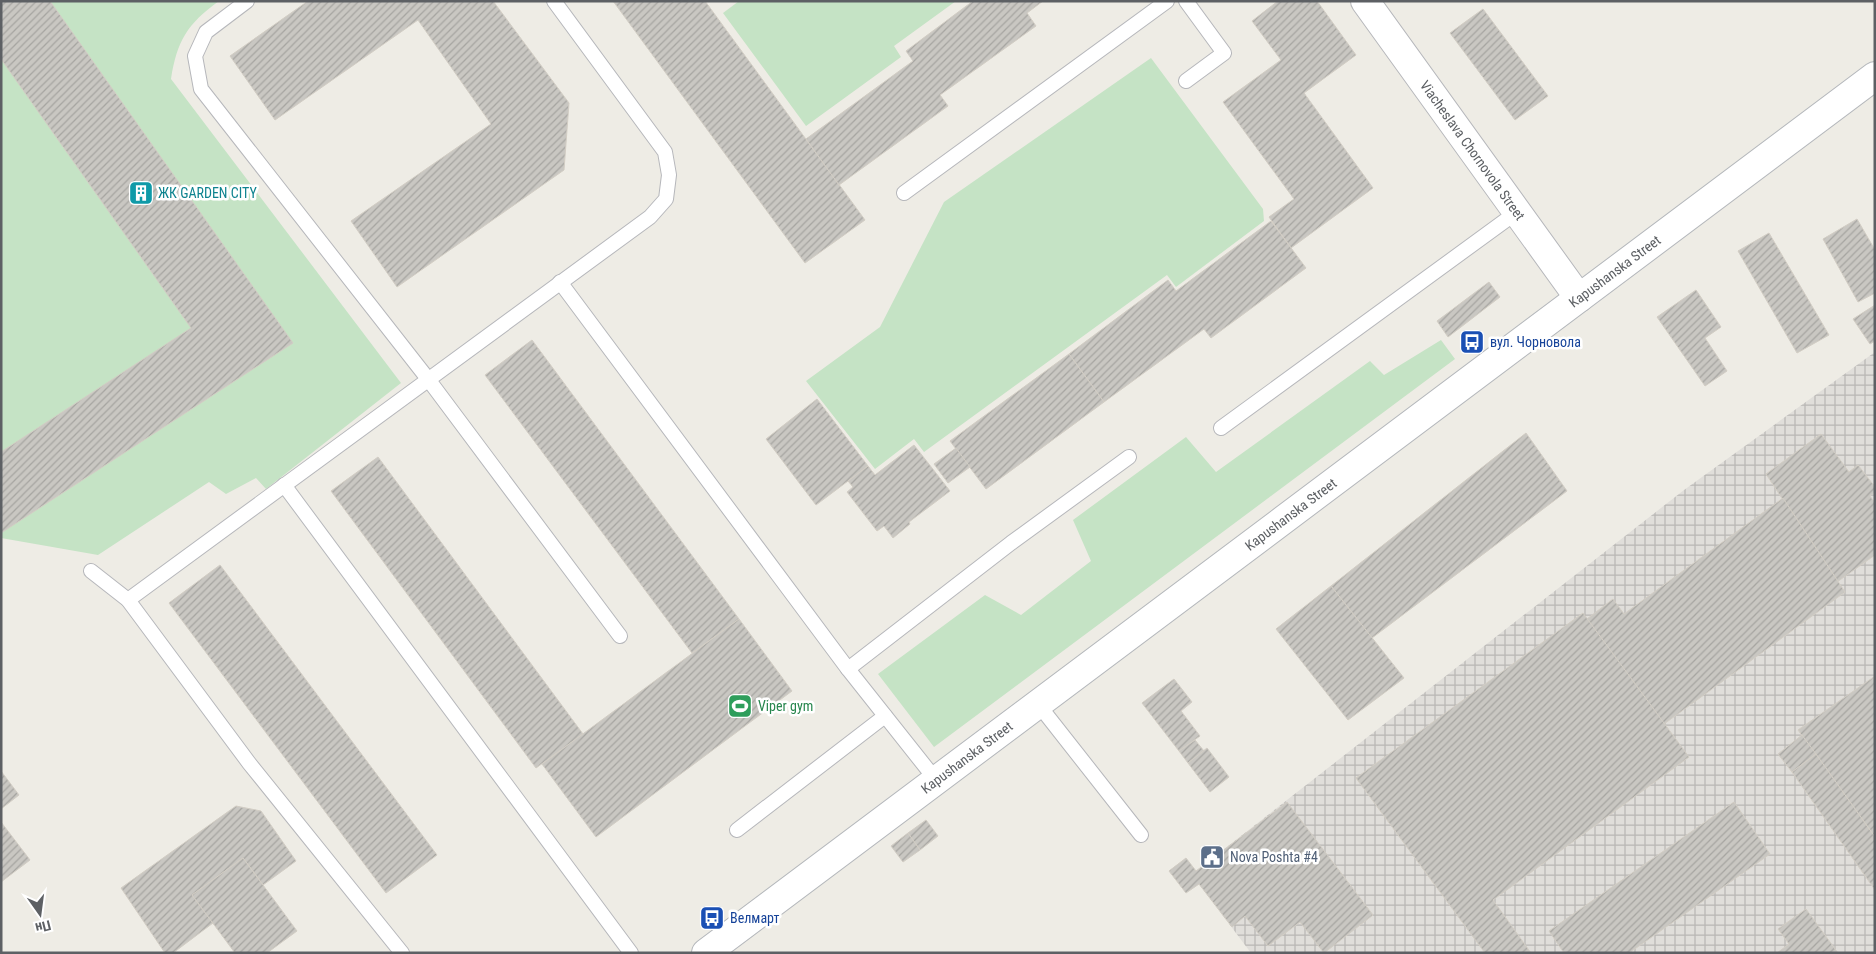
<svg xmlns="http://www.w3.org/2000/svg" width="1876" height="954" font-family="'Roboto Condensed',sans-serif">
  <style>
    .industrial { fill: url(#industrial-grid) }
    .green { fill: #c5e3c5 }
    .building { fill: url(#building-hatch); stroke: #d2cdc4 }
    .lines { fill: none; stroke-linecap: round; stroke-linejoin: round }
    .lane-casing { stroke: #b6b7bb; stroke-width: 16 }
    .street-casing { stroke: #b6b7bb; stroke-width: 30 }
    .secondary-casing { stroke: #b4b7bb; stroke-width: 30 }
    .lane { stroke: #fff; stroke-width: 14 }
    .street { stroke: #fff; stroke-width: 28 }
    .secondary { stroke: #fff; stroke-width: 28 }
    .labels { text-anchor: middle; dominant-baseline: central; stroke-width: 5; stroke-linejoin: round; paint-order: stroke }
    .street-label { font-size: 14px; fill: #5d6064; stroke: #fff }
    .culture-label { font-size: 14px; fill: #0d838f; stroke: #fff; text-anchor: start }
    .transit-label { font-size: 14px; fill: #164399; stroke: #fff; text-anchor: start }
    .leisure-label { font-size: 14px; fill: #27864d; stroke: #fff; text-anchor: start }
    .service-label { font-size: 14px; fill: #4e5e75; stroke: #fff; text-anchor: start }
  </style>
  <defs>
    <pattern id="industrial-grid" width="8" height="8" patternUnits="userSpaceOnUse" patternTransform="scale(1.25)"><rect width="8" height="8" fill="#e0deda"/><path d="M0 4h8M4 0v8" fill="none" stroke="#b9b7b4"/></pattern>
    <pattern id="building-hatch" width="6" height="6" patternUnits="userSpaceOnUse" patternTransform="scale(1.25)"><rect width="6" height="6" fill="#c9c7c2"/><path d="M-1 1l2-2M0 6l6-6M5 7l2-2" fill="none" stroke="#a6a5a1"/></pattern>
  </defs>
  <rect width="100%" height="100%" fill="#eeece5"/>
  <polygon class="industrial" points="1875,352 1875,953 1251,953 1199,884 1186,893 1169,871 1186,858 1196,871 1684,490"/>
  <g class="green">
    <path d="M1,1H219C187,24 177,41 171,79L401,383L266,489L256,478L226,494L209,482L98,555L1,538Z"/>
    <polygon points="739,1 956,1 894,46 901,57 806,126 723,13"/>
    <polygon points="1151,58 1263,209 1264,221 1176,287 1167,275 924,452 914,439 875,469 806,381 880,327 944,202"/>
    <polygon points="1441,340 1455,359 934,747 878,674 985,595 1021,615 1091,561 1073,520 1186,437 1216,472 1370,361 1384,375"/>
  </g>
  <g class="building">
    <polygon points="1,1 50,1 293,343 1,533 1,452 191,328 1,59"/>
    <polygon points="308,1 493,1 569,103 564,170 397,287 351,221 491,124 418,20 275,120 230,56"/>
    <polygon points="613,1 705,1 865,220 805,263"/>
    <polygon points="973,1 1043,1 1027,13 1036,26 940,95 948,106 839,185 806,139 913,61 906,51"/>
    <polygon points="1278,1 1317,1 1356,55 1304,93 1373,188 1291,248 1269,217 1294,199 1223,102 1281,60 1252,21"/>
    <polygon points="1483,9 1548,96 1515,120 1450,33"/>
    <polygon points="1857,219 1875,250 1875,293 1858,302 1823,239"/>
    <polygon points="1271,221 1306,268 1211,338 1204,329 1104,402 1069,354 1168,280 1176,291"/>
    <polygon points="1769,233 1829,335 1797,353 1738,251"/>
    <polygon points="1489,282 1500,297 1448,337 1437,321"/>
    <polygon points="1696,290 1721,327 1705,338 1727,371 1705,386 1657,317"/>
    <polygon points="1875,305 1875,341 1870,344 1853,319"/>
    <polygon points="532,340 739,619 692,653 485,375"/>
    <polygon points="1069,354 1104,402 986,489 950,441"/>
    <polygon points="817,399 868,466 816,505 766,439"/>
    <polygon points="1526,433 1567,491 1372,638 1331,586"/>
    <polygon points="1821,434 1849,472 1858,465 1875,487 1875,492 1870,496 1875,503 1875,555 1837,582 1766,474"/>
    <polygon points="914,445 950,491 909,522 910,524 893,538 884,526 877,531 847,492 853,487 848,481 868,466 875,475"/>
    <polygon points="956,448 970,467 948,483 934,464"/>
    <polygon points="378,457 583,734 536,768 331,491"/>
    <polygon points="1783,498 1845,592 1664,724 1587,619 1613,599 1624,614"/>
    <polygon points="220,565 437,855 386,893 169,603"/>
    <polygon points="1331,586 1404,678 1348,720 1276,629"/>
    <polygon points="1583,613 1689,757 1493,900 1531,953 1485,953 1356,778"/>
    <polygon points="739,619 792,691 596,837 542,764"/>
    <polygon points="1875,676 1875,837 1798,730"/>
    <polygon points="1174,679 1192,702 1181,711 1200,736 1179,751 1142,703"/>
    <polygon points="1802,735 1816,754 1792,772 1778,754"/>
    <polygon points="1195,740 1204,751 1188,763 1179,751"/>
    <polygon points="1207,748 1229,777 1210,792 1188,763"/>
    <polygon points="1816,754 1875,837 1875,890 1792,772"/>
    <polygon points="1,771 19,795 1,809"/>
    <polygon points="1287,802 1373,915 1324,953 1300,922 1268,946 1245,916 1232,927 1199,884 1186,893 1169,871 1186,858 1196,871"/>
    <polygon points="1734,802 1770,854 1629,953 1564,953 1549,931"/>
    <polygon points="236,806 261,811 296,861 263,885 243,858 192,895 213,923 173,953 165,953 121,888"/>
    <polygon points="926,820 938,836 920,850 908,833"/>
    <polygon points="1,822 30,860 1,882"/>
    <polygon points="908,833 920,850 903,862 891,846"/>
    <polygon points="243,858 297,931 267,953 235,953 192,895"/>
    <polygon points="1806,909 1838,953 1777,953 1789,944 1778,929"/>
  </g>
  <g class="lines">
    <defs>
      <g id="lane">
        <polyline points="247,1 206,32 195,56 201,89 428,379 620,636"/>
        <polyline points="1186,1 1224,53 1186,81"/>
        <polyline points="904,193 1167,1"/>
        <polyline points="560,282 848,669"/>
        <polyline points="1221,428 1517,212"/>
        <polyline points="284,485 631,953"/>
        <polyline points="91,571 128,600 249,763 402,953"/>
        <polyline points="128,600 650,217 666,199 669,175 665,152 554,1"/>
        <polyline points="1038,704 1141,835"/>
        <polyline points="936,780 848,669 1011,543 1129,457"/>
        <polyline points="737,830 885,716"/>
      </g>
      <g id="street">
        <path id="s1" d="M1365,1L1579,298"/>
      </g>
      <g id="secondary">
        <path id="s2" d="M706,953L1875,76"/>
      </g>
    </defs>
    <use href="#lane" class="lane-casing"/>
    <use href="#street" class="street-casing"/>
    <use href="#secondary" class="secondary-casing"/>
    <use href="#lane" class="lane"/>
    <use href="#street" class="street"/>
    <use href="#secondary" class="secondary"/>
  </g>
  <defs>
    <symbol id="building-square" viewBox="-11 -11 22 22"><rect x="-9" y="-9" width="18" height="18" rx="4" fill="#0f9aa8" stroke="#fff"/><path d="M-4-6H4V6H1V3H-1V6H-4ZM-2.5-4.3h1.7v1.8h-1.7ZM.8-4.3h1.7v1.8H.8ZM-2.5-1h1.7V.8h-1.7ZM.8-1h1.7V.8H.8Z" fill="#fff"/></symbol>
    <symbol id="bus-square" viewBox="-11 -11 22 22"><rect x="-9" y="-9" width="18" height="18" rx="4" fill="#1a4fb4" stroke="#fff"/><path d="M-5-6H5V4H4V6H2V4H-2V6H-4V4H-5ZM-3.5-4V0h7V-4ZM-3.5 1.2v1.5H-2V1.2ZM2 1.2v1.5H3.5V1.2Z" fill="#fff"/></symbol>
    <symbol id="stadium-square" viewBox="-11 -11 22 22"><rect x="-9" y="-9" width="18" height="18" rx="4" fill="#2e9e5b" stroke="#fff"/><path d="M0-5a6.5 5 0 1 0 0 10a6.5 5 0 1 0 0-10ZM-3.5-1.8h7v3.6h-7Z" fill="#fff"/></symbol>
    <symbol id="civic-square" viewBox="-11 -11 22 22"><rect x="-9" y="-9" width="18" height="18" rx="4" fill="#5c6f8a" stroke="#fff"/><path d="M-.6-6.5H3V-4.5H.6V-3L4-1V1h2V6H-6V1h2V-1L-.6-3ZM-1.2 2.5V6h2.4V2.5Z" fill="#fff"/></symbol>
  </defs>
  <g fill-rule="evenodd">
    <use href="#building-square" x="127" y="179" width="28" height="28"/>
    <use href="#bus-square" x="1458" y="328" width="28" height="28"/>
    <use href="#stadium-square" x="726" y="692" width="28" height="28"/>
    <use href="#civic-square" x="1198" y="843" width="28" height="28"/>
    <use href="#bus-square" x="698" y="904" width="28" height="28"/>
  </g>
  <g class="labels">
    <g class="street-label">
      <text stroke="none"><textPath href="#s1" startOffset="184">Viacheslava Chornovola Street</textPath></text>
      <text stroke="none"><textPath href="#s2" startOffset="1136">Kapushanska Street</textPath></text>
      <text stroke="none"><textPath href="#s2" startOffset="731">Kapushanska Street</textPath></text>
      <text stroke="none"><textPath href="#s2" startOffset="326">Kapushanska Street</textPath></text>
    </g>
    <g class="culture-label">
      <text x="158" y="193">ЖК GARDEN CITY</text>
    </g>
    <g class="transit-label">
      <text x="1490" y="342">вул. Чорновола</text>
      <text x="730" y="918">Велмарт</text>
    </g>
    <g class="leisure-label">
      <text x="758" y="706">Viper gym</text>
    </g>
    <g class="service-label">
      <text x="1230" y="857">Nova Poshta #4</text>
    </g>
  </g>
  <rect width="1876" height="954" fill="none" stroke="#5d6064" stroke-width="5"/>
  <g transform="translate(40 914) rotate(166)" stroke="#ffffff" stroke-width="4" paint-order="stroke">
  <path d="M0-4L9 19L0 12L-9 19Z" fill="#5d6064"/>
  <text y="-8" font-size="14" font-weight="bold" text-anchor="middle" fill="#5d6064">Пн</text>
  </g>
</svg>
